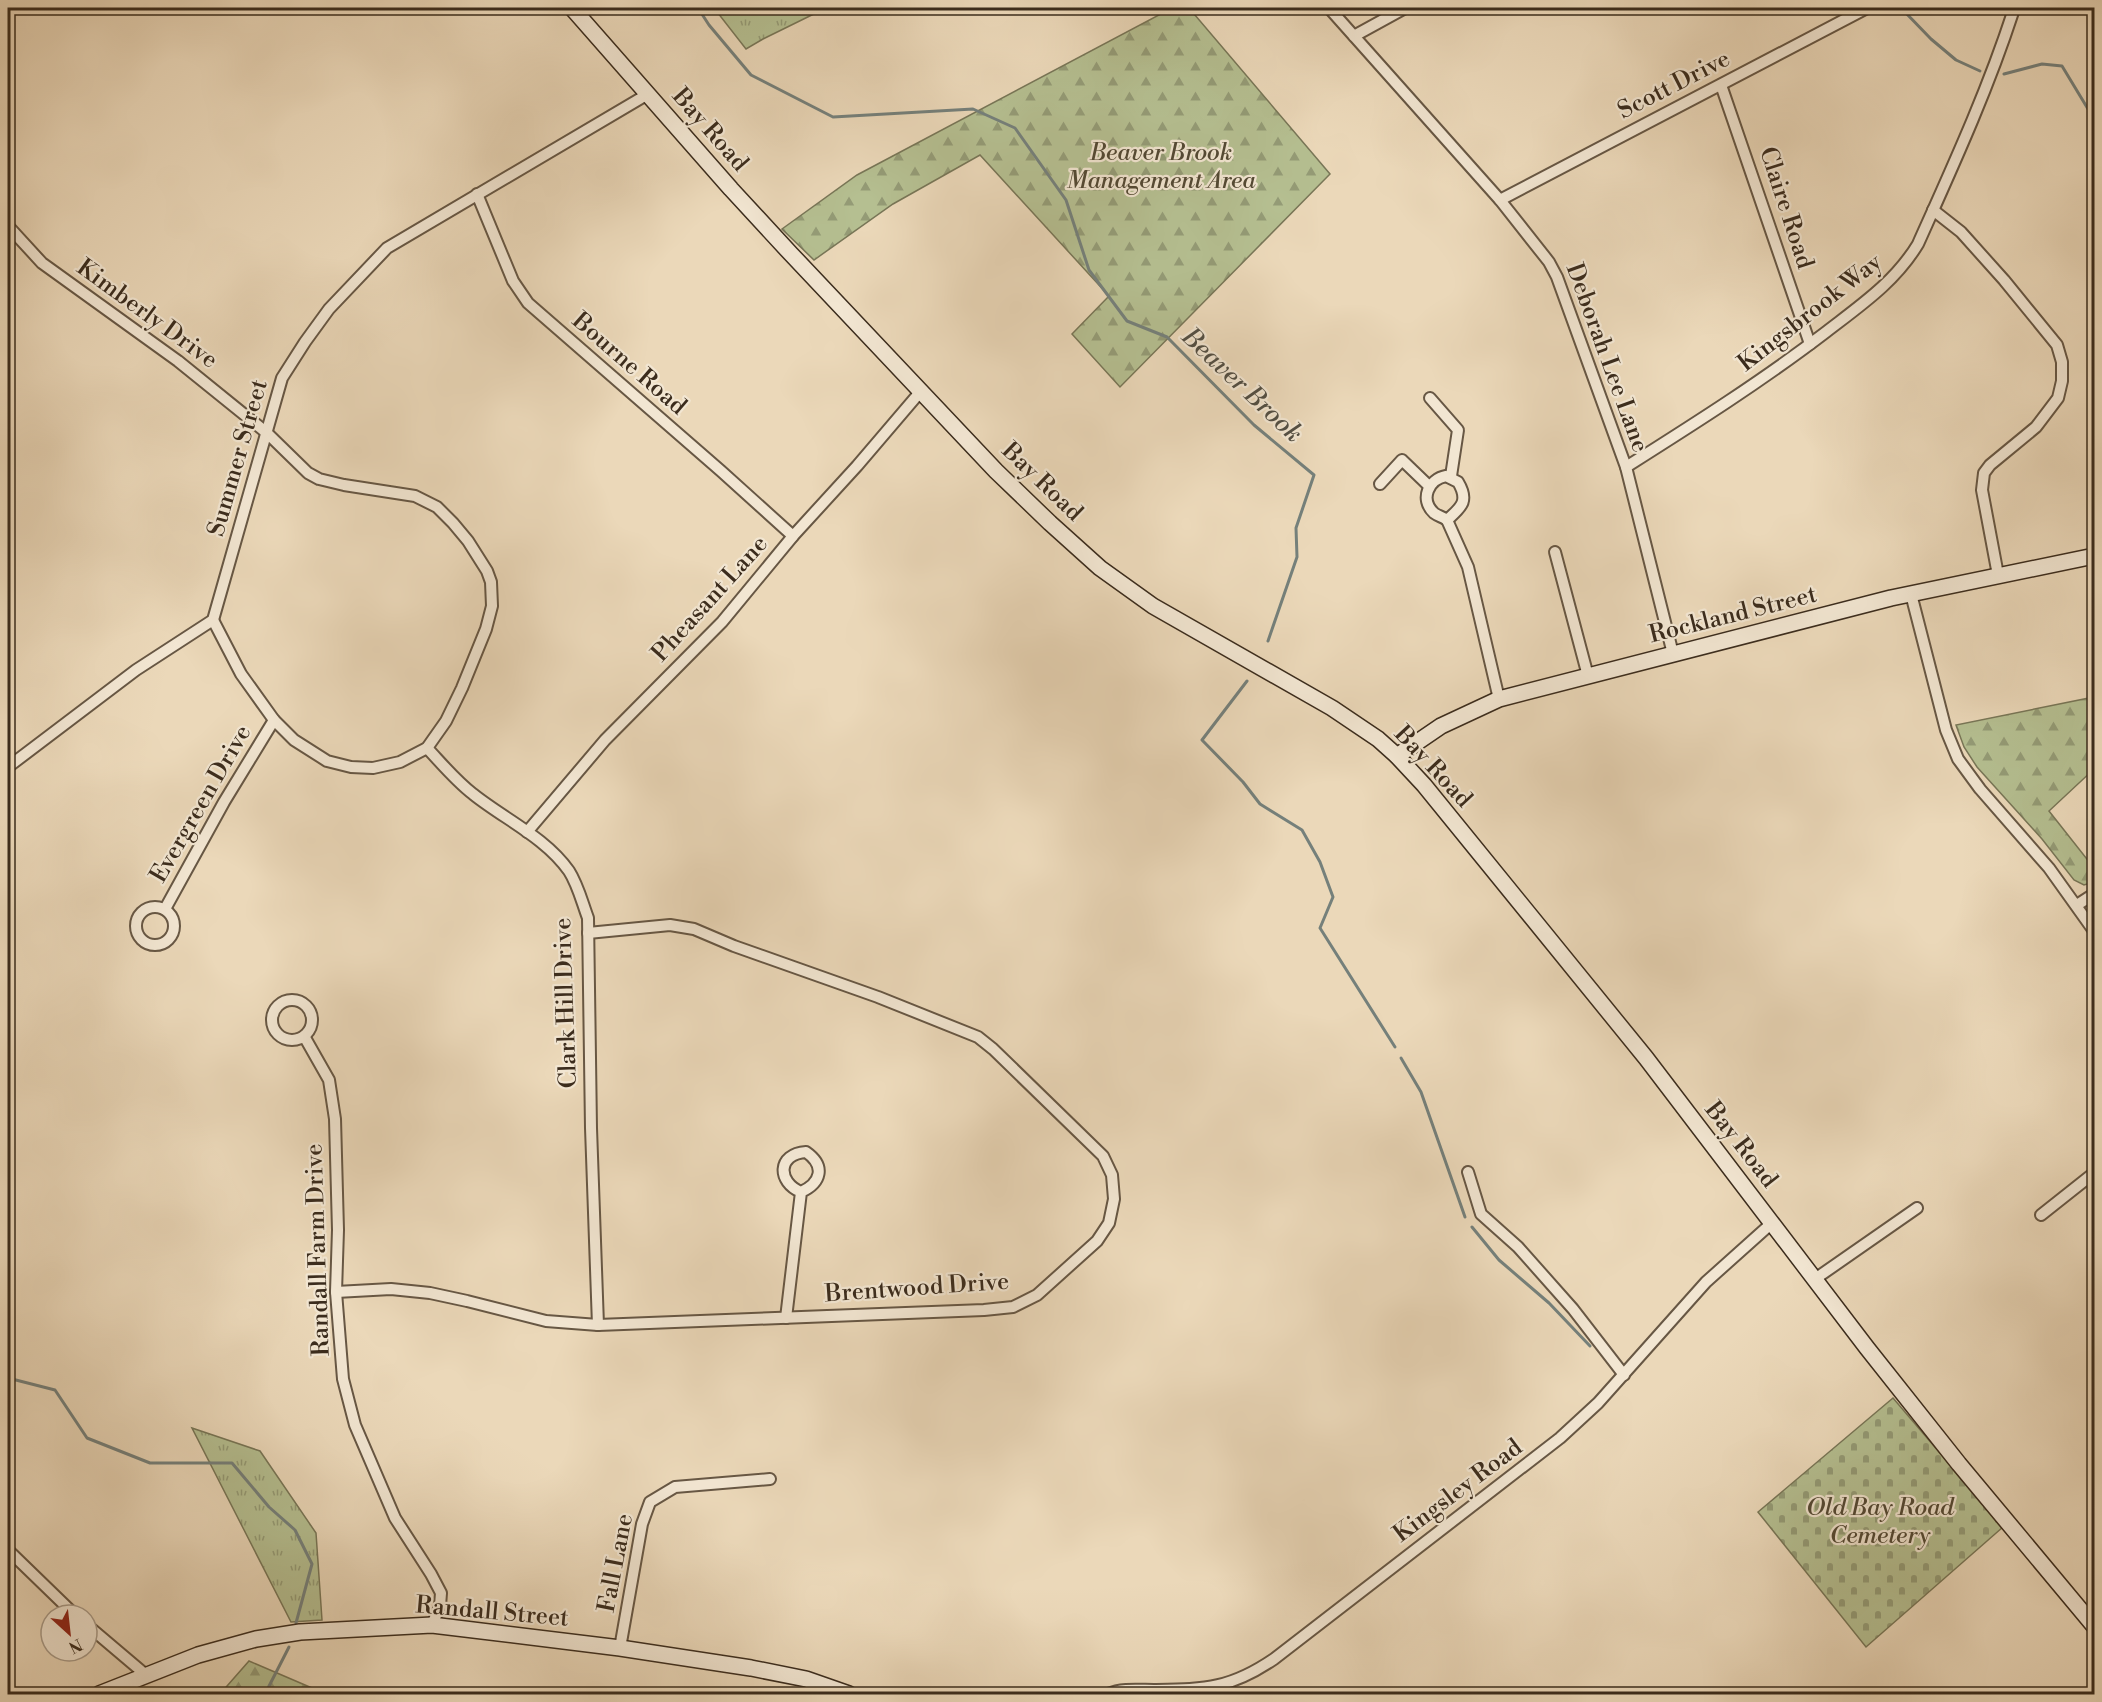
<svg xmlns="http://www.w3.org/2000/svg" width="2102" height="1702" font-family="'Libre Bodoni',serif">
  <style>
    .forest { fill: url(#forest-firs); stroke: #787657; stroke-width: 1.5 }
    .cemetery { fill: url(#cemetery-stones); stroke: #787657; stroke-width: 1.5 }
    .park { fill: url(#park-tufts); stroke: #787657; stroke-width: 1.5 }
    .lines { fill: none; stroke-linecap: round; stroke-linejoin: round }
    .stream { stroke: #75807b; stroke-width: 3 }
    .street-casing { stroke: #675744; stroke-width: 14 }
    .secondary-casing { stroke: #3b2c1d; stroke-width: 18 }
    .street { stroke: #f2e6d2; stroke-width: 10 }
    .secondary { stroke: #f2e6d2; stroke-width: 15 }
    .labels { text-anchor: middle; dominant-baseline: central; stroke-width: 4.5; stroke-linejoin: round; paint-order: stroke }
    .street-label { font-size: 24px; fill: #3b2c1d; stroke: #f2e6d2 }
    .park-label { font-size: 24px; font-style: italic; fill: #534934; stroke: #f2e6d2 }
    .water-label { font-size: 26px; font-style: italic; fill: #534f44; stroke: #f2e6d2 }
  </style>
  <defs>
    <pattern id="forest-firs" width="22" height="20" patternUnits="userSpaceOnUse" patternTransform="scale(1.5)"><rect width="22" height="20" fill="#b5bf91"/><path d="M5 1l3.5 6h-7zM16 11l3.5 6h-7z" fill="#949b76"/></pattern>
    <pattern id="cemetery-stones" width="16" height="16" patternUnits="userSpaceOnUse" patternTransform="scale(1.5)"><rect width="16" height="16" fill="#b5bf91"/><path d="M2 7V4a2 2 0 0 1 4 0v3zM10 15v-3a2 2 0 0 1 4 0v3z" fill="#949b76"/></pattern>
    <pattern id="park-tufts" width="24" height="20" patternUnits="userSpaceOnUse" patternTransform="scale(1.5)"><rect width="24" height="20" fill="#b5bf91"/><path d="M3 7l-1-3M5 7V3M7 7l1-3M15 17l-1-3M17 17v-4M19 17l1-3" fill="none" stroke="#949b76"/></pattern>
  </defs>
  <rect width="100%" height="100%" fill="#ebd8b9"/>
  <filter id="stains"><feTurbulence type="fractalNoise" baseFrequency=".00333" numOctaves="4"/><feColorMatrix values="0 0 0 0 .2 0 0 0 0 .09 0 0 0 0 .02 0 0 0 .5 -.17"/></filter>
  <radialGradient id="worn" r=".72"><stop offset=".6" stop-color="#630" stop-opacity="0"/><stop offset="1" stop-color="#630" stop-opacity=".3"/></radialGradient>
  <g class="forest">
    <polygon points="1172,8 1189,8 1330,174 1120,387 1072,334 1109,296 980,155 893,204 814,260 782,229 857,175"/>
    <polygon points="2094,697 2094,769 2049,811 2094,868 2094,882 2084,885 2074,880 2042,839 1977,767 1964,747 1956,725"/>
    <polygon points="249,1661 326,1694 220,1694"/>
  </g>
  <polygon class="cemetery" points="1893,1398 2003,1527 1866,1647 1758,1512"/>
  <g class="park">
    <polygon points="714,8 826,8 763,39 746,49"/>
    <polygon points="192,1428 260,1451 316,1533 322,1620 291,1622"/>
  </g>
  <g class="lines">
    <g class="stream">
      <polyline points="698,8 709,25 751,75 833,117 973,109 1015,128 1066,200 1089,270 1127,321 1167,337 1254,425 1314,475 1296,528 1297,557 1268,641"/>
      <polyline points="1903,10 1931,39 1956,60 1980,71"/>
      <polyline points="2004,74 2042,64 2062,66 2088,109 2094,113"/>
      <polyline points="1247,681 1202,740 1243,782 1260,804 1302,830 1320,862 1333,897 1320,928 1395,1047"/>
      <polyline points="1401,1058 1421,1092 1465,1217"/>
      <polyline points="1472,1227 1499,1260 1549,1303 1590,1346"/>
      <polyline points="8,1378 55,1390 87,1438 150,1463 232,1463 269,1507 295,1530 312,1564 296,1623"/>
      <polyline points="265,1694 289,1647"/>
    </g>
    <defs>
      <g id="street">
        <polyline points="1329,8 1500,200 1549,262 1557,277 1626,467 1673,654"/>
        <polyline points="1354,36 1405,8"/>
        <polyline points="1721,85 1810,344"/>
        <polyline points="477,194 513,281 528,303 721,471 793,536"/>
        <polyline points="1500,200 1867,8"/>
        <polyline points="1933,210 1961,232 2004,280 2057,345 2062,362 2062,381 2058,398 2036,427 1990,465 1984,473 1982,490 1998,575"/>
        <polyline points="8,226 42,263 178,361 267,433 308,473 319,479 344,485 415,496 437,507 453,523 468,541 487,571 491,582 492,606 486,629 462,688 446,721 427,748 400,762 373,768 351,767 327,761 294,740 274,720 241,674 213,620"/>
        <polyline points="1430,398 1458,430 1451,476"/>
        <path d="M1626,467C1694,424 1762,381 1826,332C1861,305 1895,282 1918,244C1952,168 1987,92 2013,12V8"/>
        <path d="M1446,476L1458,482C1470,502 1460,508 1447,520C1443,517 1438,516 1434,513C1419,499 1429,479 1446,476Z"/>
        <polyline points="1380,484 1402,460 1429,486"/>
        <polyline points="1447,520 1468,567 1499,699"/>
        <polyline points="1555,552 1588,676"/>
        <polyline points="1911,594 1946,730 1958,759 1980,789 2049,868 2094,931"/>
        <path d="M427,748C442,764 456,781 473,794C504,819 545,837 569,871C578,885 582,902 588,918L591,1128L598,1325"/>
        <polyline points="8,767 136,670 213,620 282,378 305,342 329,309 387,248 648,94"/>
        <polyline points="527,832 605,740 722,622 793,536 857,466 921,391"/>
        <polyline points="2077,905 2094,894"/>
        <circle cx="155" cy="926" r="19"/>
        <polyline points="165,909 224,802 274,720"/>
        <circle cx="292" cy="1020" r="20"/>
        <polyline points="304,1036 329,1080 335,1119 338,1230 336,1292 343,1379 355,1425 395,1518 431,1574 441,1593 440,1606 432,1625"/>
        <polyline points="1468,1172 1481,1214 1518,1247 1573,1309 1624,1375"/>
        <polyline points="2041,1215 2094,1173"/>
        <polyline points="1815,1279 1917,1208"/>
        <polyline points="336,1292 391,1289 430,1293 467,1301 546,1321 598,1325 984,1310 1013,1307 1037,1295 1097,1241 1109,1223 1114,1199 1112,1175 1103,1156 993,1049 978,1037 878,997 734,946 694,929 670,925 588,933"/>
        <path d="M786,1318L801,1192C777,1182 777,1154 806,1152C826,1166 821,1183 801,1192"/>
        <polyline points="8,1550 75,1615"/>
        <polyline points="87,1625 146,1675"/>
        <polyline points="620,1648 642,1524 650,1502 675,1487 770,1479"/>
        <path d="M1108,1694C1122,1688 1139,1690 1154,1690C1206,1689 1230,1689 1274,1659L1560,1438L1598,1403L1706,1282L1773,1222"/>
      </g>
      <g id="secondary">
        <polyline points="572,8 731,189 791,254 996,471 1050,523 1100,568 1153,606 1332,708 1378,739 1397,756 1424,785 1646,1058 1867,1348 1959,1464 2094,1626"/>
        <polyline points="1397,756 1441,726 1499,699 1891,598 2094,556"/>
        <polyline points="99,1694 198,1655 256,1639 300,1632 432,1625 620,1648 751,1668 806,1679 849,1694"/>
      </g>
    </defs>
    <use href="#street" class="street-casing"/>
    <use href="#secondary" class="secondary-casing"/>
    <use href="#street" class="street"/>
    <use href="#secondary" class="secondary"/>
  </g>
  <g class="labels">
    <g class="street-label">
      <text transform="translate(1674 85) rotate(-27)">Scott Drive</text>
      <text transform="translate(710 130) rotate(49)">Bay Road</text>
      <text transform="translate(1786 208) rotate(72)">Claire Road</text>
      <text transform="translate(1810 313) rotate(-38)">Kingsbrook Way</text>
      <text transform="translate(147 314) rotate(36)">Kimberly Drive</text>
      <text transform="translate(1607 358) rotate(70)">Deborah Lee Lane</text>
      <text transform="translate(629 364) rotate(41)">Bourne Road</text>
      <text transform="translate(238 458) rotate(-74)">Summer Street</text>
      <text transform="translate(1042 482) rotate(44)">Bay Road</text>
      <text transform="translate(710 599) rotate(-48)">Pheasant Lane</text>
      <text transform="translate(1733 615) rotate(-14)">Rockland Street</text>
      <text transform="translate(1433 767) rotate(47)">Bay Road</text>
      <text transform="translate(201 804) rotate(-60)">Evergreen Drive</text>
      <text transform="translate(566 1003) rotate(-92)">Clark Hill Drive</text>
      <text transform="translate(1741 1145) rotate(52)">Bay Road</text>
      <text transform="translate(318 1250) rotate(-92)">Randall Farm Drive</text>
      <text transform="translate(917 1288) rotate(-4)">Brentwood Drive</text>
      <text transform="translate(1458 1491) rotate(-37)">Kingsley Road</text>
      <text transform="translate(616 1563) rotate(-79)">Fall Lane</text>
      <text transform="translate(492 1612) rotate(5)">Randall Street</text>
    </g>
    <g class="park-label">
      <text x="1161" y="153">Beaver Brook<tspan x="1161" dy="28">Management Area</tspan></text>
      <text x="1880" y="1508">Old Bay Road<tspan x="1880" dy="28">Cemetery</tspan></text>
    </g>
    <g class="water-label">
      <text transform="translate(1242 385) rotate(43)">Beaver Brook</text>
    </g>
  </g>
  <rect width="2102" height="1702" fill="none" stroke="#ebd8b9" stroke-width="30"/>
  <rect x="9" y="9" width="2084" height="1684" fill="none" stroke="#3b2c1d" stroke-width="3"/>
  <rect x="15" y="15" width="2072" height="1672" fill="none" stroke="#3b2c1d" stroke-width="1.5"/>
  <g transform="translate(69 1633) rotate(153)"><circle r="28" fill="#f2e6d2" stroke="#a99c8a" stroke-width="1.5"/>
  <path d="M0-4.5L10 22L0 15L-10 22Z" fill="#8f2418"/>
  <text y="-9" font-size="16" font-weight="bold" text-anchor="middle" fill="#3b2c1d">N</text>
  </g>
  <rect width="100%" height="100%" filter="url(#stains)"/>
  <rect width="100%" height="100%" fill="url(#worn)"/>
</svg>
